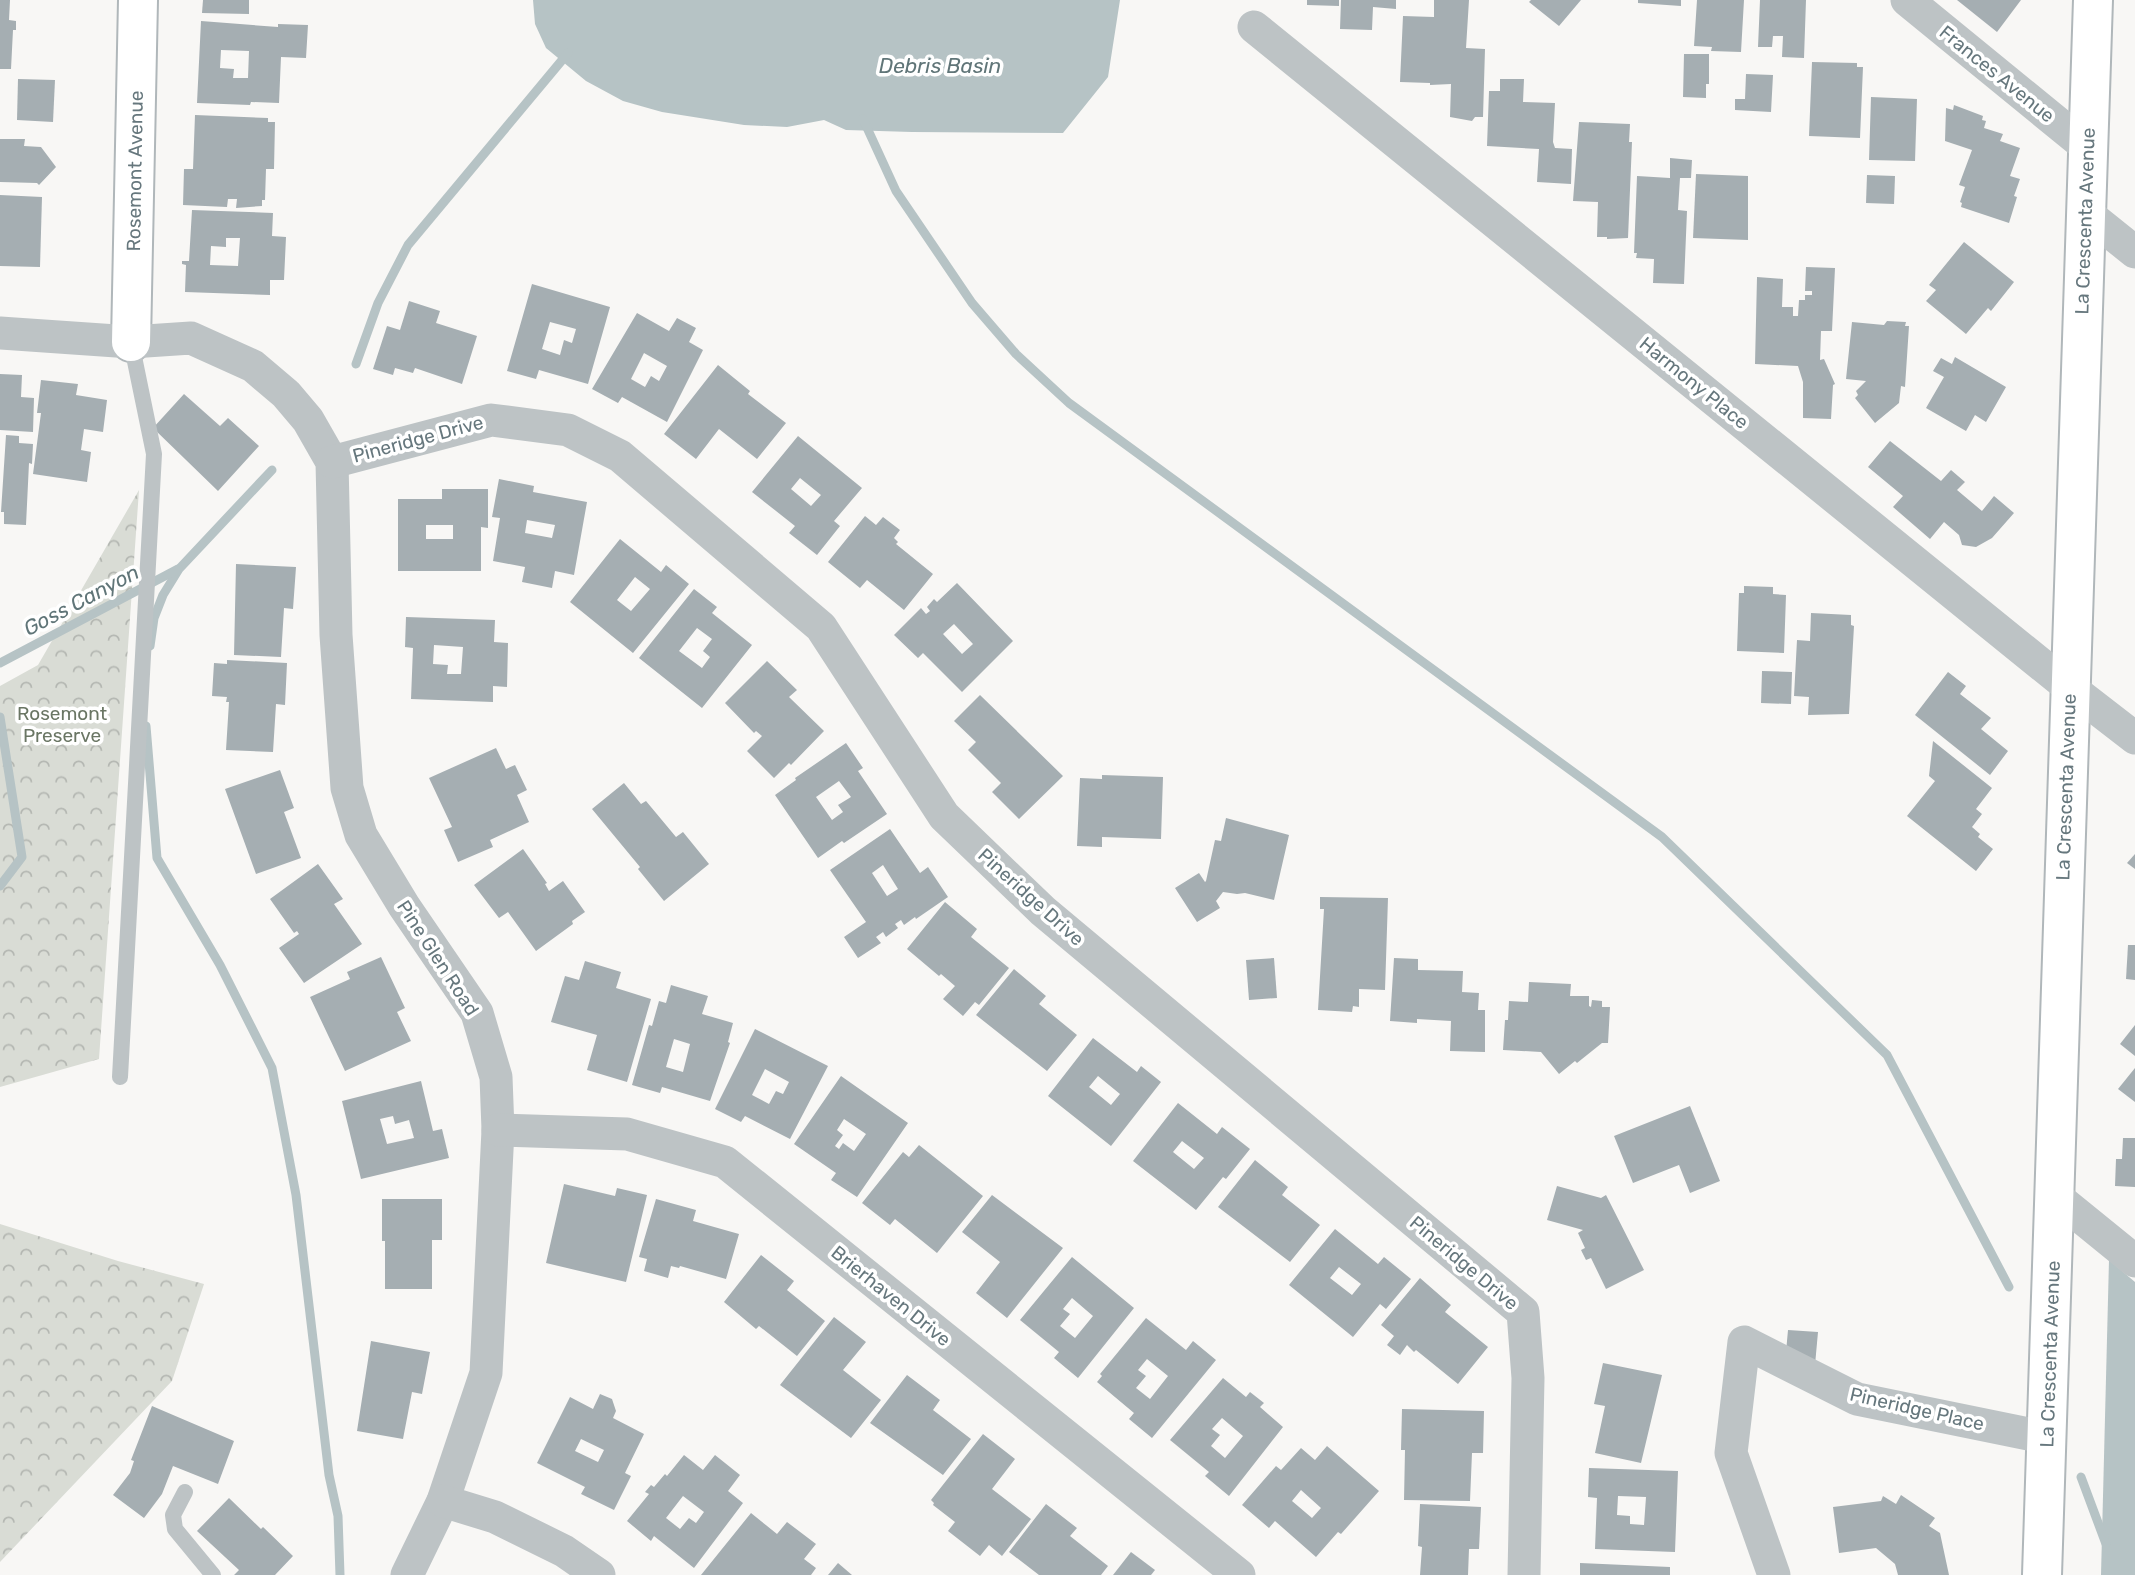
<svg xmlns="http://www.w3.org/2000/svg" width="2135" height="1575" font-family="Rubik,sans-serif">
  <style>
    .forest { fill: url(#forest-crowns) }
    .water { fill: #b6c3c5 }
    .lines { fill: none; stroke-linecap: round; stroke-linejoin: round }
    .stream { stroke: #b6c3c5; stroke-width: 9 }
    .building { fill: #a5aeb2; fill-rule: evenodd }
    .secondary-casing { stroke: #b0b7ba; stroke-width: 42 }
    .lane { stroke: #bdc3c5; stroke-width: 16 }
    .street { stroke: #bdc3c5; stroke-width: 33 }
    .secondary { stroke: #fff; stroke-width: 38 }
    .labels { text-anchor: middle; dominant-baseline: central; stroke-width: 7; stroke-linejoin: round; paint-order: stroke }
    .street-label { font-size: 19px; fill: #66777d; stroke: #fff }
    .park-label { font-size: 19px; fill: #6a7664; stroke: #fff }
    .water-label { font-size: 21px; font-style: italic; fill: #607578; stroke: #fff }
  </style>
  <defs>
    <pattern id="forest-crowns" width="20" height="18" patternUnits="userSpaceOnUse" patternTransform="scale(1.75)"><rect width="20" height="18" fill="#d9dcd5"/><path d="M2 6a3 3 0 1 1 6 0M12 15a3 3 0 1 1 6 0" fill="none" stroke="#b4b7b2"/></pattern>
  </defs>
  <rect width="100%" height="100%" fill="#f8f7f5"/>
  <g class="forest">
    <polygon points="139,490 99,1059 0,1087 0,686 38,665"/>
    <polygon points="0,1224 118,1261 204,1284 172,1381 0,1562"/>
  </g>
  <g class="water">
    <polygon points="533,0 1120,0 1108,77 1063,133 912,132 846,130 824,120 787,127 744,125 662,112 623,101 586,81 546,48 535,24"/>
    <polygon points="2109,1260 2135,1282 2135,1575 2101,1575"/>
  </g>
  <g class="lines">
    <g class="stream">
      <polyline points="863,119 896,191 972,303 1016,354 1069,403 1662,837 1887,1055 2009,1287"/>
      <polyline points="356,364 378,303 408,245 568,53"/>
      <polyline points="150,646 154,618 163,595 179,569 272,470"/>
      <polyline points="0,663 178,569"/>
      <polyline points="0,717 22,857 0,886"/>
      <polyline points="146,726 157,858 220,965 272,1068 296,1195 329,1475 338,1516 340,1575"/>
      <polyline points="2081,1477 2106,1544"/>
    </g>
  </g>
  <g class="building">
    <polygon points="0,0 10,0 9,20 16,21 16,30 13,30 11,69 0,69"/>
    <polygon points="203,0 249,0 249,14 202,13"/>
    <polygon points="1307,0 1339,0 1339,6 1307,5"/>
    <polygon points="1341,0 1396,0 1396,9 1373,7 1372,30 1340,29"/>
    <polygon points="1434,0 1469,0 1466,48 1485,49 1483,117 1475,117 1472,121 1450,117 1451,84 1430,85 1430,83 1400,82 1403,16 1434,17"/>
    <polygon points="1531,0 1581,0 1559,26 1529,2"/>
    <polygon points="1638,0 1681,0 1681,6 1638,3"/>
    <polygon points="1697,0 1744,0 1741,52 1711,51 1712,47 1694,46"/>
    <polygon points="1760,0 1806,0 1804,58 1782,57 1783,36 1773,36 1772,47 1758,47"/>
    <polygon points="1957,0 2021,0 1997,32"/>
    <path d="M201,21L278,27V24L308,25L306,58L281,57L279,103L251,102L250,105L197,103ZM221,50L249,51L248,78H233L234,69L220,68Z"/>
    <polygon points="1684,54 1709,54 1709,84 1706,84 1706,98 1683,97"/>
    <polygon points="1812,62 1857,63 1857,67 1863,67 1860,138 1809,136"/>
    <polygon points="1746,74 1773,75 1771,112 1735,110 1735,99 1745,99"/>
    <polygon points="18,79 55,80 53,122 17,120"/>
    <polygon points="1500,79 1524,79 1523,102 1555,103 1553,142 1555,148 1572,149 1571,184 1537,182 1539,149 1487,146 1489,91 1500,91"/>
    <polygon points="1871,97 1917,99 1915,161 1869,160"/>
    <polygon points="1954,105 1983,116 1982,120 1986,121 1984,128 2003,134 2000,141 2020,148 2010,176 2020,179 2014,196 2017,197 2009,223 1961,207 1962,203 1960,202 1965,187 1959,185 1972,150 1945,141 1946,108 1953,110"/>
    <polygon points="195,115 268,118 268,122 275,122 274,169 266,169 265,200 262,200 262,206 236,208 237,199 228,199 227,207 183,205 184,169 193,169"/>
    <polygon points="1579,122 1630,124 1629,142 1632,142 1628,238 1607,239 1607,237 1597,237 1598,202 1573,201"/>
    <polygon points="0,139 25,139 24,146 41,147 56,167 39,185 37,183 0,182"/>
    <polygon points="1670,158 1692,160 1691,178 1680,178 1678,210 1687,211 1684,284 1653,283 1654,259 1636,258 1637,253 1634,253 1637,176 1670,178"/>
    <polygon points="1696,174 1748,176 1748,240 1693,238"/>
    <polygon points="1867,175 1895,176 1894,204 1866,203"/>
    <polygon points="0,195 42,197 40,267 0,266"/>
    <path d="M192,210L273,213L272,236L286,237L284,280H270V295L185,292L186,265L182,264V261H189ZM226,238H240L238,266L210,265L211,246L226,247Z"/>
    <polygon points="1964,242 2014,282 1991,311 1988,308 1966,334 1926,301 1936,290 1929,285"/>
    <polygon points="1806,267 1835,268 1832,331 1821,331 1820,360 1824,359 1835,384 1833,385 1831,419 1803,418 1803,382 1798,366 1755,364 1757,277 1783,279 1782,307 1793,307 1793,316 1798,316 1799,300 1805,300 1805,295 1812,295 1812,291 1805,291"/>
    <path d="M532,284L610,307L588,384L539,370L536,379L507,371ZM550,322L576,329L572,343L564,340L560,355L542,349Z"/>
    <polygon points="409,301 440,311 436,323 477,336 462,384 415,368 413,373 395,368 393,375 373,369 387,326 400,330"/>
    <path d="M637,313L669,331L677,318L696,328L689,342L703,350L667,422L622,397L618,403L592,389ZM644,353L667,366L659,381L651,376L645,387L631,379Z"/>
    <polygon points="1887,321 1906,322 1905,326 1909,326 1905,387 1901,386 1899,403 1875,423 1855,398 1858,395 1856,391 1866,381 1846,379 1852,322 1884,325"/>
    <polygon points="1955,357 2006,387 1986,422 1975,415 1966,431 1926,408 1944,377 1933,371 1941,358 1952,364"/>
    <polygon points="718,365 750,391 748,394 786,423 757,459 719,429 696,459 664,434"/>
    <polygon points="0,374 22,375 21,397 34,398 33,432 0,430"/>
    <polygon points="41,380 78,384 76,395 107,400 103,432 84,429 81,450 91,452 87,482 33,474 41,413 37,413"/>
    <polygon points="184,394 220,426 228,418 259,446 218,491 153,428"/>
    <polygon points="6,435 19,436 19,443 33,444 32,464 29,463 26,525 4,524 4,512 1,512"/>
    <path d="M798,436L862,488L834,521L840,526L817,555L789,533L795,526L752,492ZM800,478L821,495L811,506L791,489Z"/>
    <polygon points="1890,441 1941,481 1951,470 1965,482 1957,490 1982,511 1994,496 2014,513 1992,538 1976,547 1962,545 1959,535 1944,522 1930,539 1893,507 1903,496 1868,467"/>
    <path d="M499,479L534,486L533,492L587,502L574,575L555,571L552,588L522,582L525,567L493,561L500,518L492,517ZM527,520L555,525L552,538L525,533Z"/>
    <path d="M442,489H488V528L481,527V571H398V499H442ZM426,525H453V539H426Z"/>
    <polygon points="865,516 876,525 883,517 900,530 894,538 898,542 896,544 933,574 904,610 867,580 860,588 828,562"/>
    <path d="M620,539L661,572L666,565L689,584L633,653L570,602ZM635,577L650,589L631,611L617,600Z"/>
    <polygon points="236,564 296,567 293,609 284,608 281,657 234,655"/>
    <path d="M957,583L1013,641L962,692L923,653L918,658L894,635L921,608L926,614L930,611L927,607L934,599L937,602ZM954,624L973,644L962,654L943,634Z"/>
    <polygon points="1744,586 1773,587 1773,594 1786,595 1784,653 1737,651 1739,593 1744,593"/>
    <path d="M694,589L717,607L712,613L752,645L702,708L639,658ZM697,628L712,639L703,651L710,657L702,668L679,651Z"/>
    <polygon points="1811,613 1851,615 1851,625 1854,626 1849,714 1808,715 1809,697 1794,696 1797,640 1810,641"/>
    <path d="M406,617L495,620L494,642L508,643L507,687L493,686V702L411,699L413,648L405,647ZM434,645L463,647L461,674H447L448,665L433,664Z"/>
    <polygon points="227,660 287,663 285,705 276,704 273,752 226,750 229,702 226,702 227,697 212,696 214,663 227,664"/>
    <polygon points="767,661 797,690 789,697 824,731 791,765 789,763 774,778 747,751 762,736 756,731 754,733 725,703"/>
    <polygon points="1762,671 1792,672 1791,704 1761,703"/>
    <polygon points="1948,672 1966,686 1960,694 1991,718 1981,729 2008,751 1990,775 1915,715"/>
    <polygon points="980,695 1063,776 1019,819 992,792 1001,783 968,750 976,742 954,721"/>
    <polygon points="1933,741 1992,788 1976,809 1982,814 1972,827 1980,834 1978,837 1993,849 1976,871 1907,816 1935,781 1929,776"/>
    <path d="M846,743L863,768L858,771L887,814L844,843L842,841L818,858L775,795L796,780L795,778ZM839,781L851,797L838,805L843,812L832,820L816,797Z"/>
    <polygon points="496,748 506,769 515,765 527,790 517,795 529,822 490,840 493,847 458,862 444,830 452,827 429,778"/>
    <polygon points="280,770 294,808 284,812 301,858 256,874 225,789"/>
    <polygon points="1102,775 1163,777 1161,839 1102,837 1102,847 1077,846 1080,778 1102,779"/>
    <polygon points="624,783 641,804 646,801 676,837 683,832 709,864 664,901 638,869 640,867 592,809"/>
    <polygon points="1226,818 1289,835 1274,900 1245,893 1237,894 1223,892 1216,901 1220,908 1197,922 1175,888 1199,873 1205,882 1206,881 1215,840 1221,841"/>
    <path d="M890,829L920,873L928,867L948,897L916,919L915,917L904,925L901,920L895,924L898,928L886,937L883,932L876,937L881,943L858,958L844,937L866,922L830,870ZM883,865L898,889L887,896L872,873Z"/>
    <polygon points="523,849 547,883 545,884 549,891 563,881 585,912 572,921 573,924 536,951 508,912 499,918 474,885"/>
    <polygon points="2135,854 2135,869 2127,863"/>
    <polygon points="318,864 343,899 334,904 362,944 304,983 279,948 299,934 297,931 294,933 270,899"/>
    <polygon points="1320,897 1388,898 1385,990 1359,989 1359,1007 1353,1006 1352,1012 1318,1010 1324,909 1320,909"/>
    <polygon points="945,902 977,929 971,937 1009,968 979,1005 975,1002 963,1016 943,999 955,986 941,974 939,976 907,949"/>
    <polygon points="2128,945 2135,945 2135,980 2126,979"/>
    <polygon points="381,957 405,1008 397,1012 411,1041 345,1071 310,997 350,979 347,972"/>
    <polygon points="1274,958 1277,998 1249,1000 1246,960"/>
    <polygon points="1394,958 1418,959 1418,970 1463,971 1462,992 1479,993 1478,1010 1485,1010 1485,1052 1450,1051 1451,1021 1417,1019 1417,1023 1390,1021"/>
    <polygon points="585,961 621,972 616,988 651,999 627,1082 587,1070 597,1035 551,1022 565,976 579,980"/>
    <polygon points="1014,969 1046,996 1039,1004 1077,1035 1047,1071 976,1015"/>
    <polygon points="1529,982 1571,984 1570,996 1589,996 1589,1006 1591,1007 1592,1000 1602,1001 1602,1007 1610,1007 1608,1043 1602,1043 1577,1063 1575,1061 1559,1074 1541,1052 1503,1050 1505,1020 1508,1020 1509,1001 1528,1002"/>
    <path d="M671,985L708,996L702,1014L733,1023L728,1042L730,1043L710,1101L662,1087L660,1093L632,1085L649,1025L652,1026L659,1001L666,1003ZM674,1039L690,1044L683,1072L666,1067Z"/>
    <polygon points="2135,1025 2135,1056 2120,1044"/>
    <path d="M755,1029L828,1066L790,1139L745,1116L741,1122L715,1109ZM765,1069L789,1082L783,1094L776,1091L769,1104L752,1095Z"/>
    <path d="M1093,1038L1137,1072L1141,1066L1161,1082L1111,1146L1048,1096ZM1098,1076L1120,1094L1111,1105L1089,1087Z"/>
    <polygon points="2135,1068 2135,1102 2118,1089"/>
    <path d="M841,1076L908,1123L857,1197L831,1180L836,1173L794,1144ZM844,1119L866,1134L854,1151L843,1143L839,1149L835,1146L843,1135L837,1130Z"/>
    <path d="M421,1081L433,1131L442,1129L449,1158L361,1179L342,1101ZM393,1116L395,1124L409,1120L414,1138L387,1144L380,1119Z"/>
    <path d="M1178,1103L1217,1134L1222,1127L1250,1149L1226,1179L1223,1177L1196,1210L1133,1161ZM1182,1141L1204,1158L1194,1169L1173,1152Z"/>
    <polygon points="1690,1106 1720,1181 1690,1193 1679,1165 1633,1183 1614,1136"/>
    <polygon points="2123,1138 2135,1138 2135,1187 2115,1186 2116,1159 2122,1159"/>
    <polygon points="919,1145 983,1196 937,1253 895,1219 890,1225 862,1203 903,1152 909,1157"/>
    <polygon points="1255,1160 1288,1187 1282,1195 1320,1225 1290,1262 1218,1207"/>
    <polygon points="564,1184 615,1196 617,1188 647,1195 626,1282 546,1263"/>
    <polygon points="1557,1186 1601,1198 1606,1195 1644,1270 1606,1289 1591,1258 1586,1260 1581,1250 1585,1248 1578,1233 1583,1230 1547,1220"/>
    <polygon points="992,1195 1063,1248 1007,1318 976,1293 1000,1262 962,1232"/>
    <polygon points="382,1199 442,1199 442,1240 432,1240 432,1289 385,1289 385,1241 382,1241"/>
    <polygon points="656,1199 696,1210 693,1221 739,1234 726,1279 680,1266 679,1268 671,1266 668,1278 644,1271 647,1259 639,1257"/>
    <path d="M1335,1229L1378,1264L1384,1257L1411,1279L1386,1309L1380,1304L1353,1337L1289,1285ZM1339,1267L1361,1284L1352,1295L1330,1278Z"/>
    <polygon points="761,1255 794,1281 787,1290 825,1321 797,1356 759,1326 756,1329 724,1302"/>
    <path d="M1072,1257L1134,1308L1078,1378L1054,1358L1059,1352L1020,1320ZM1072,1298L1093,1316L1075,1338L1060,1326L1070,1314L1063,1309Z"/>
    <polygon points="1420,1278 1451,1305 1445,1312 1488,1347 1458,1384 1416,1350 1414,1352 1407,1345 1400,1355 1387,1345 1394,1336 1381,1325"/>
    <polygon points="834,1317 866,1342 843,1370 881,1400 851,1438 780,1385"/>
    <path d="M1146,1318L1186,1350L1193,1341L1216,1360L1152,1438L1129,1419L1134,1413L1097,1382L1102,1376L1100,1374ZM1147,1359L1168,1376L1150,1399L1136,1388L1146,1376L1138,1370Z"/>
    <polygon points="1788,1330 1818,1332 1815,1365 1785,1363"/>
    <polygon points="371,1341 430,1352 422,1394 412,1392 403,1439 357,1431"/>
    <polygon points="1603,1363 1662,1375 1641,1463 1595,1453 1605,1406 1594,1404"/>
    <polygon points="907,1375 940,1400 933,1410 971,1439 943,1475 870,1423"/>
    <path d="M1223,1378L1246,1397L1250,1392L1264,1403L1260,1407L1283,1427L1229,1496L1205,1476L1209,1472L1170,1440ZM1222,1418L1243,1436L1225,1458L1211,1446L1220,1435L1212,1429Z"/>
    <path d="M600,1394L612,1399L616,1411L613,1418L644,1434L625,1473L631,1476L614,1510L581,1494L585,1487L537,1463L570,1397L593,1409ZM581,1439L604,1450L598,1462L575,1451Z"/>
    <polygon points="152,1406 234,1441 218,1484 173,1466 162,1494 144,1518 113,1495 130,1473 134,1461 131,1460"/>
    <polygon points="1402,1409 1484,1411 1483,1453 1472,1453 1470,1501 1404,1500 1405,1450 1401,1450"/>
    <polygon points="983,1434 1015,1459 992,1489 1031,1519 1002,1556 989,1545 980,1556 948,1531 955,1522 933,1505 934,1503 931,1500"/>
    <path d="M1327,1446L1379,1491L1341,1534L1338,1532L1316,1557L1275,1521L1269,1528L1242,1505L1276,1466L1281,1470L1301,1448L1315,1460ZM1301,1490L1321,1508L1312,1518L1292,1501Z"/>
    <path d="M684,1455L703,1470L715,1455L740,1475L728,1491L743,1503L694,1568L654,1536L651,1541L627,1521L649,1494L645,1492L651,1485L654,1487L665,1474L667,1476ZM683,1496L704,1512L696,1523L689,1518L680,1529L666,1518Z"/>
    <path d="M1589,1468L1678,1471L1675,1552L1595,1549L1597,1498L1588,1497ZM1618,1496L1646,1497L1644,1525L1630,1524V1516L1617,1515Z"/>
    <polygon points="1901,1495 1935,1518 1929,1526 1940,1533 1949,1575 1898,1575 1895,1564 1876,1548 1839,1553 1833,1507 1881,1501 1883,1496 1896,1504"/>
    <polygon points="229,1498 261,1529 263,1527 293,1556 275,1575 234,1575 239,1570 197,1531"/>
    <polygon points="1046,1504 1077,1528 1070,1536 1108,1566 1101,1575 1039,1575 1009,1552"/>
    <polygon points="1420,1504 1481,1507 1479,1549 1469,1549 1468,1575 1420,1575 1422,1547 1418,1546"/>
    <polygon points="751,1513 777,1534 787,1522 816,1544 804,1559 816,1568 811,1575 701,1575"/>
    <polygon points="1131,1552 1155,1570 1151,1575 1113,1575"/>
    <polygon points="838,1563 852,1575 828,1575"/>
    <polygon points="1580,1563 1670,1567 1670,1575 1580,1575"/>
  </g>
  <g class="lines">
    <defs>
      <g id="secondary">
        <polyline points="131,342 138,0"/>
        <polyline points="2042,1575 2093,0"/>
      </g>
    </defs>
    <use href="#secondary" class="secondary-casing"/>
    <g class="lane">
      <polyline points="120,1077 154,454 131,342"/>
      <polyline points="185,1492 173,1515 175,1529 213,1575"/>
    </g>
    <g class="street">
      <polyline points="1907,0 2087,147"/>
      <polyline points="1254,27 2069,687 2135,738"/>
      <polyline points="2086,213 2135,252"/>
      <polyline points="0,333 131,342 191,338 253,366 286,394 308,420 332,462 336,635 347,788 361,835 404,906 477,1013 496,1077 498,1130 486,1373 443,1501 407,1575"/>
      <polyline points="332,462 491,420 568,430 620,456 821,627 944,816 1043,911 1523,1312 1528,1378 1524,1575"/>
      <polyline points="498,1130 627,1134 725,1162 1239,1575"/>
      <polyline points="2055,1196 2135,1261"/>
      <polyline points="443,1501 495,1517 564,1551 599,1575"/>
      <polyline points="1774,1575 1731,1453 1744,1342 1857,1399 2048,1438"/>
    </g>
    <use href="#secondary" class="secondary"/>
  </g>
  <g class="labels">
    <g class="street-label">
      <text transform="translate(1997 74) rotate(39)">Frances Avenue</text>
      <text transform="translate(135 171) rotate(-89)">Rosemont Avenue</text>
      <text transform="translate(2085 221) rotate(-88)">La Crescenta Avenue</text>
      <text transform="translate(1694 383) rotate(39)">Harmony Place</text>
      <text transform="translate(418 439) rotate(-15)">Pineridge Drive</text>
      <text transform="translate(2066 787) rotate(-88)">La Crescenta Avenue</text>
      <text transform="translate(1031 897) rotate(42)">Pineridge Drive</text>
      <text transform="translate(438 958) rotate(57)">Pine Glen Road</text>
      <text transform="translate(1464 1263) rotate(40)">Pineridge Drive</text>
      <text transform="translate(891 1296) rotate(39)">Brierhaven Drive</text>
      <text transform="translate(2050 1354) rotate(-88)">La Crescenta Avenue</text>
      <text transform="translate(1917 1409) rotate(13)">Pineridge Place</text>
    </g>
    <g class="park-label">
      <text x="62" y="713">Rosemont<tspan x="62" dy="22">Preserve</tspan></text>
    </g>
    <g class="water-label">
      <text x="940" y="65">Debris Basin</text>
      <text transform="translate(81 600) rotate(-28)">Goss Canyon</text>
    </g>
  </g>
</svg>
